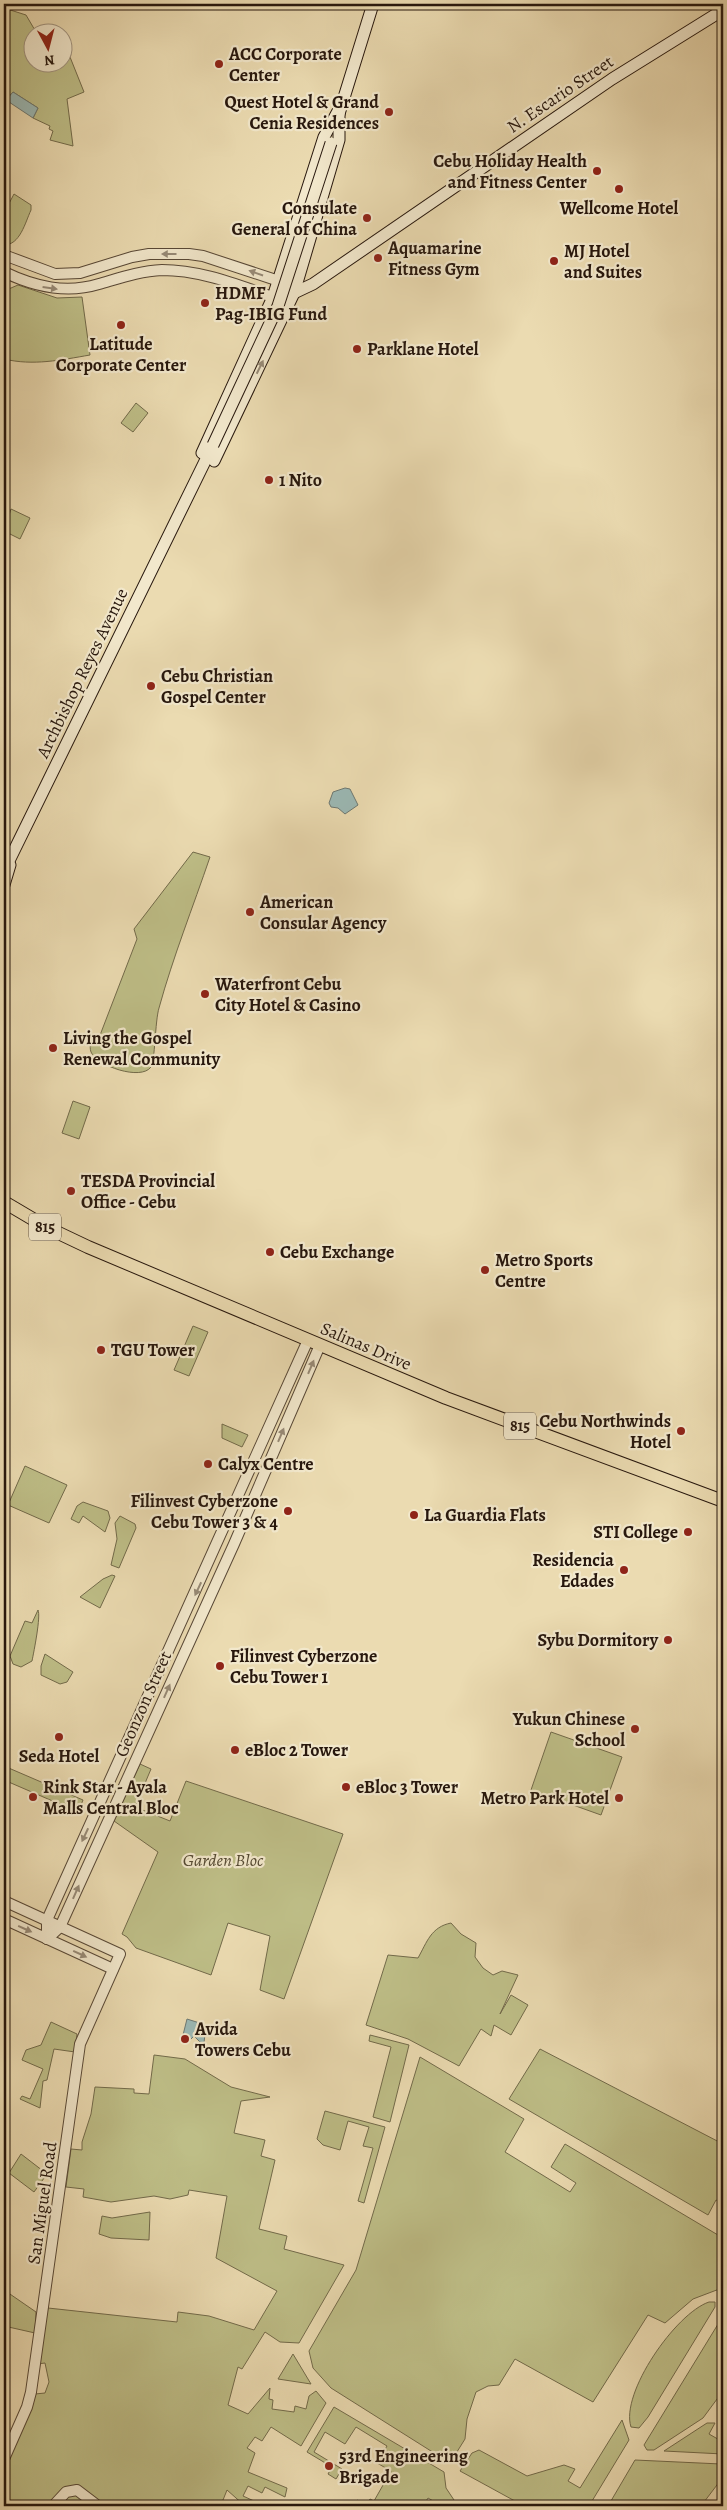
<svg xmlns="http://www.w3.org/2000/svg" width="727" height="2510" font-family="Alegreya,serif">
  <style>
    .green { fill: #bebe87; stroke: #726a4a }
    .water { fill: #9bb9b5; stroke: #6d7872 }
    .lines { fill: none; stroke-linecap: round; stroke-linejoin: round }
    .tertiary-casing { stroke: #584836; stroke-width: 12 }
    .secondary-casing { stroke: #27170d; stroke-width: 13 }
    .primary-casing { stroke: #27170d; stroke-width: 14 }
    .tertiary { stroke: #f2e8cc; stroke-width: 10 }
    .secondary { stroke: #f2e8cc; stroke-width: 11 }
    .primary { stroke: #ebdbb1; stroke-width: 12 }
    .secondary-bridge-casing { stroke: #27170d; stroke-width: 13; stroke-linecap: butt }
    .secondary-bridge { stroke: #f2e8cc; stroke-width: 11 }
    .oneway { fill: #978a76 }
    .poi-dot { fill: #8f2418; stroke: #f2e8cc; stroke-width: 2 }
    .labels { text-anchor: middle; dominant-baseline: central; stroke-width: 4.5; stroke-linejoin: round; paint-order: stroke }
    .shield { fill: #f2e8cc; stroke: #645646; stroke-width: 1 }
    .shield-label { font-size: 16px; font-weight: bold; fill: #27170d }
    .poi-label { font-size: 18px; font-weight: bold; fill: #27170d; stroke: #f2e8cc; text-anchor: start }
    .street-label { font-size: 18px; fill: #27170d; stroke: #f2e8cc }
    .park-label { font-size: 18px; font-style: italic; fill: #544932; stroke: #f2e8cc }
  </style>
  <rect width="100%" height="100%" fill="#ebdbb1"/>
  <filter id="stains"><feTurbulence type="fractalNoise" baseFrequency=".004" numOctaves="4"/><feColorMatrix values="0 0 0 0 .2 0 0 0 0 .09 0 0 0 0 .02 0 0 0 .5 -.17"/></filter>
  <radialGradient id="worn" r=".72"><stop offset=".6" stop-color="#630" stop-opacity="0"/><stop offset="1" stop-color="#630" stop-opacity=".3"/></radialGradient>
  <g class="green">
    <polygon points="4,8 26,15 36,32 32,32 32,62 62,62 63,47 66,47 84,92 67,99 73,146 50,140 53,131 49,129 50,126 33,118 38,108 13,92 6,100 4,98 7,90 4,89 9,80 4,78"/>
    <path d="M14,194L31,205V210C25,223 20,245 4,245V223L7,220L4,218V213Z"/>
    <path d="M18,285L57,298L82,297L90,355C61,360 33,366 4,359V291Z"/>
    <polygon points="136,403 148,413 133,432 121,423"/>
    <polygon points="11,509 30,518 20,539 4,531"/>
    <path d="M193,852L210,857C193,907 173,957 159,1008C155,1021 155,1062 151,1067C141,1081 97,1066 91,1052C89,1046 91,1040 94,1034L97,1043L137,939L134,929Z"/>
    <polygon points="73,1101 90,1107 79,1139 62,1133"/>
    <polygon points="193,1326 208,1332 189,1376 174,1370"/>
    <polygon points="222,1424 248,1435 242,1447 222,1438"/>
    <polygon points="25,1466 67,1485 49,1523 8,1505"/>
    <polygon points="83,1502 108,1511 110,1518 105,1532 83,1516 79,1523 71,1519 77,1506"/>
    <polygon points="120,1516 135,1524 136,1528 119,1568 111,1565 117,1539 115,1523"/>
    <polygon points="112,1575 115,1576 100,1608 80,1597 103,1579"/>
    <path d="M38,1610C41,1616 34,1651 32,1661L21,1667L13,1664L10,1656L25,1621L32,1623Z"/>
    <polygon points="45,1654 73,1672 67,1682 60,1684 41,1675 41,1666"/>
    <polygon points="551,1732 622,1757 601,1815 531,1790"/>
    <polygon points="140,1764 151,1769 135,1807 170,1821 186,1781 343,1834 284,1999 260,1990 270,1936 228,1923 211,1975 136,1948 127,1937 122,1934 158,1852 114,1821"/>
    <polygon points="4,1766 83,1800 78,1812 4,1780"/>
    <path d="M451,1923L461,1934L476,1943L475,1957L483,1968L493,1975L502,1971L518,1975L500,2014L511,1995L528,2005L511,2035L494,2025L491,2036L481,2029L459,2066L408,2039L366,2025L388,1955L418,1958C427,1942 431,1927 451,1923Z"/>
    <polygon points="51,2022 77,2034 75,2052 54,2049 47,2080 43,2081 40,2108 20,2099 22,2096 30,2099 43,2069 22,2060 26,2050 41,2045"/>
    <polygon points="370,2035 409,2045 390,2122 373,2117 391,2047 369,2041"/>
    <polygon points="540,2049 723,2144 723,2203 716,2200 708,2215 509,2099"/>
    <polygon points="154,2055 185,2059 231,2087 270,2097 241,2101 234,2133 265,2140 261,2156 275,2160 259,2229 287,2236 284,2249 344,2265 299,2343 280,2342 265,2332 242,2369 238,2367 228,2405 248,2414 270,2388 269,2399 273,2400 272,2409 294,2412 295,2406 306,2409 309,2396 316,2391 326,2403 301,2446 271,2427 262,2441 255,2437 247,2448 255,2453 248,2472 287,2488 285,2497 265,2487 262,2493 248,2486 243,2496 265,2506 245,2506 227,2490 223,2500 213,2506 4,2506 4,2466 28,2416 35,2394 45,2393 49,2382 45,2363 37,2364 48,2308 177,2322 178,2312 209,2316 254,2330 277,2291 216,2258 227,2196 189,2190 188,2195 170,2199 154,2196 111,2202 83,2197 84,2189 66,2187 71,2149 82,2150 82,2142 91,2114 95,2087 134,2089 134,2093 149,2094"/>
    <polygon points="420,2057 524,2119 505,2152 570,2192 576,2183 551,2167 565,2144 723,2238 722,2288 693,2299 665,2323 648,2315 593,2402 515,2359 499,2385 488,2386 476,2392 467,2419 465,2439 450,2463 331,2388 313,2368 309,2351 356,2270"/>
    <polygon points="325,2111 385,2127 364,2203 358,2201 373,2148 363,2146 369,2127 348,2121 340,2150 323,2145 317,2139"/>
    <polygon points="21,2154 47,2174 34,2192 9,2173"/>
    <polygon points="150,2212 149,2240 111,2238 99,2234 102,2216 112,2218"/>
    <polygon points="7,2292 36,2312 35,2333 4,2326 4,2298"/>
    <path d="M709,2302H715V2307L648,2417L639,2428L631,2427C620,2393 676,2313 709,2302Z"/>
    <polygon points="723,2316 723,2391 703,2418 654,2450 647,2450 644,2445"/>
    <polygon points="293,2354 311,2384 278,2379"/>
    <polygon points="334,2407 444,2472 446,2488 458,2506 442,2506 428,2498 423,2506 353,2506 357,2500 366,2505 370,2499 374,2501 391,2471 377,2463 387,2446 356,2427 345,2444 325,2432 314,2452 342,2469 336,2479 328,2474 332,2467 307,2452"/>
    <polygon points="622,2420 629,2440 589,2506 524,2506 460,2471 472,2453 479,2450 527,2476 564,2465 575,2469 568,2481 580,2488"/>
    <polygon points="707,2423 715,2423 709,2434 723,2442 723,2454 664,2451"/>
    <polygon points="635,2460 721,2464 723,2467 723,2477 701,2506 608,2506"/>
  </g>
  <g class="water">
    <polygon points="13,92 38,108 33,118 6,100"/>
    <polygon points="345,788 350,789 358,805 345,814 338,808 331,807 329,803 333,792"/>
    <polygon points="187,2019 206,2025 204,2043 200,2042 194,2036 189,2041 182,2039"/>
  </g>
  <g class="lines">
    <defs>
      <g id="tertiary">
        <polyline points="4,255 55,274 80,273 132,257 149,254 189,254 203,256 279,281"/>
        <path d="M4,272C35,287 66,294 99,284C120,278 140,271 162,270C201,270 237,285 273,297"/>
        <polyline points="4,1901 120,1954 80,2044 31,2392 27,2407 4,2459"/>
        <polyline points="4,1919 113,1969"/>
        <polyline points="47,1939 60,1927 234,1544 320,1345"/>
        <polyline points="47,1939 47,1920 308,1340"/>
        <polyline points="53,2506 66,2492 77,2490 98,2506"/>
      </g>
      <g id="secondary">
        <polyline points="338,117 373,4"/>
        <polyline points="273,297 294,293 313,284 612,79 723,10"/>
        <polyline points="202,453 273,297 324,137 338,111"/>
        <polyline points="214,461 294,293 339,140 339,110"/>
        <polyline points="4,871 213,445"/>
        <polyline points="4,885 10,865"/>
      </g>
      <polyline id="primary" points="4,1202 48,1228 88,1247 446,1398 723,1501"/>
    </defs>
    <use href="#tertiary" class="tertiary-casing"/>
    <use href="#secondary" class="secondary-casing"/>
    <use href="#primary" class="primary-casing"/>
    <use href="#tertiary" class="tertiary"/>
    <use href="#secondary" class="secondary"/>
    <use href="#primary" class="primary"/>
    <defs>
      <polyline id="secondary-bridge" points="213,445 278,306 331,143"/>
    </defs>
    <use href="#secondary-bridge" class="secondary-bridge-casing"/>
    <use href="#secondary-bridge" class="secondary-bridge"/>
  </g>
  <defs><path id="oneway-solid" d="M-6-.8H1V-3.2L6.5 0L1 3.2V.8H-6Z" transform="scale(1.25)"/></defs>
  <g class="oneway">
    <use href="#oneway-solid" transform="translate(169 254) rotate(-180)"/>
    <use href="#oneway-solid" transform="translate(256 273) rotate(-161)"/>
    <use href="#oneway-solid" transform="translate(50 288) rotate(8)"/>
    <use href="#oneway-solid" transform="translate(260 367) rotate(-64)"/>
    <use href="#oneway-solid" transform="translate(311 1367) rotate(-67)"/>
    <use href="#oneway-solid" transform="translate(281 1435) rotate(-67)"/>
    <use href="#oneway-solid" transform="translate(198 1589) rotate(115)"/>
    <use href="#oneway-solid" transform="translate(167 1691) rotate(-66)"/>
    <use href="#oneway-solid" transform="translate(85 1835) rotate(115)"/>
    <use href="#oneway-solid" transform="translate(76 1892) rotate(-66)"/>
    <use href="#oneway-solid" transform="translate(25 1929) rotate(24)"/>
    <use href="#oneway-solid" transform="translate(80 1954) rotate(25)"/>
  </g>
  <g class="poi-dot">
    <circle cx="219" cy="64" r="5"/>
    <circle cx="389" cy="112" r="5"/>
    <circle cx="597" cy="171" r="5"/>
    <circle cx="619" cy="189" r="5"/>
    <circle cx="367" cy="218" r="5"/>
    <circle cx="378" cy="258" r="5"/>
    <circle cx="554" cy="261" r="5"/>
    <circle cx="205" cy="303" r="5"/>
    <circle cx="121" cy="325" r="5"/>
    <circle cx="357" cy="349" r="5"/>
    <circle cx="269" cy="480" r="5"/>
    <circle cx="151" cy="686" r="5"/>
    <circle cx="250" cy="912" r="5"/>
    <circle cx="205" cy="994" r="5"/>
    <circle cx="53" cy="1048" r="5"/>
    <circle cx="71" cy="1191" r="5"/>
    <circle cx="270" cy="1252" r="5"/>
    <circle cx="485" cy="1270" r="5"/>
    <circle cx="101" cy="1350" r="5"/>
    <circle cx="681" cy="1431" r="5"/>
    <circle cx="208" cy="1464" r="5"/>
    <circle cx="288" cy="1511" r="5"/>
    <circle cx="414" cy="1515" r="5"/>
    <circle cx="688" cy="1532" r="5"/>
    <circle cx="624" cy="1570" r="5"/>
    <circle cx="668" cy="1640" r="5"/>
    <circle cx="220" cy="1666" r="5"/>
    <circle cx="635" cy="1729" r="5"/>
    <circle cx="59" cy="1737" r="5"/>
    <circle cx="235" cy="1750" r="5"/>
    <circle cx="346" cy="1787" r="5"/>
    <circle cx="33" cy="1797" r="5"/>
    <circle cx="619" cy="1798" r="5"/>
    <circle cx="185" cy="2039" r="5"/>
    <circle cx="329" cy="2466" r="5"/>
  </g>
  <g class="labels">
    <g class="shield">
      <rect x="29" y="1213.5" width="32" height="27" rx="4"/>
      <rect x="504" y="1412.5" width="32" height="27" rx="4"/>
    </g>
    <g class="shield-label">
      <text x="45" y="1227">815</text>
      <text x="520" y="1426">815</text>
    </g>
    <g class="poi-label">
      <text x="229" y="54">ACC Corporate<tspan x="229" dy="21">Center</tspan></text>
      <text x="379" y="102" text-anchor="end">Quest Hotel &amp; Grand<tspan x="379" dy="21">Cenia Residences</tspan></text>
      <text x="587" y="161" text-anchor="end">Cebu Holiday Health<tspan x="587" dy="21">and Fitness Center</tspan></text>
      <text x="357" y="208" text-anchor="end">Consulate<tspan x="357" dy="21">General of China</tspan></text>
      <text x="619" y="208" text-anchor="middle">Wellcome Hotel</text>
      <text x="388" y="248">Aquamarine<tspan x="388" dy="21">Fitness Gym</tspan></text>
      <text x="564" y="251">MJ Hotel<tspan x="564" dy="21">and Suites</tspan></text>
      <text x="215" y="293">HDMF<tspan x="215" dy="21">Pag-IBIG Fund</tspan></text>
      <text x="121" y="344" text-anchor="middle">Latitude<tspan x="121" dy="21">Corporate Center</tspan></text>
      <text x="367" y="349">Parklane Hotel</text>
      <text x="279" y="480">1 Nito</text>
      <text x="161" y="676">Cebu Christian<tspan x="161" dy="21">Gospel Center</tspan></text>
      <text x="260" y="902">American<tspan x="260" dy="21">Consular Agency</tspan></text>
      <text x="215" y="984">Waterfront Cebu<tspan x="215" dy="21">City Hotel &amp; Casino</tspan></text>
      <text x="63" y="1038">Living the Gospel<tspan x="63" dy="21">Renewal Community</tspan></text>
      <text x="81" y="1181">TESDA Provincial<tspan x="81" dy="21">Office - Cebu</tspan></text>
      <text x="280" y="1252">Cebu Exchange</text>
      <text x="495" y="1260">Metro Sports<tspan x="495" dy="21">Centre</tspan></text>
      <text x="111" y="1350">TGU Tower</text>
      <text x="671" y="1421" text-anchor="end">Cebu Northwinds<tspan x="671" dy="21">Hotel</tspan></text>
      <text x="218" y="1464">Calyx Centre</text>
      <text x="278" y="1501" text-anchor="end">Filinvest Cyberzone<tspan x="278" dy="21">Cebu Tower 3 &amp; 4</tspan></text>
      <text x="424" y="1515">La Guardia Flats</text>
      <text x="678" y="1532" text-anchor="end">STI College</text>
      <text x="614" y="1560" text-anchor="end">Residencia<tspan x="614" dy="21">Edades</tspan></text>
      <text x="658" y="1640" text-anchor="end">Sybu Dormitory</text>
      <text x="230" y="1656">Filinvest Cyberzone<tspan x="230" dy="21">Cebu Tower 1</tspan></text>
      <text x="625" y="1719" text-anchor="end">Yukun Chinese<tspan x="625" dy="21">School</tspan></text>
      <text x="245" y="1750">eBloc 2 Tower</text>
      <text x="59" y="1756" text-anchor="middle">Seda Hotel</text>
      <text x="43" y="1787">Rink Star - Ayala<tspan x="43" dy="21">Malls Central Bloc</tspan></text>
      <text x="356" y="1787">eBloc 3 Tower</text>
      <text x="609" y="1798" text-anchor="end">Metro Park Hotel</text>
      <text x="195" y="2029">Avida<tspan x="195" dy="21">Towers Cebu</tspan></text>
      <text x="339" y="2456">53rd Engineering<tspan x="339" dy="21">Brigade</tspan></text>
    </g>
    <g class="street-label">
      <text transform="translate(560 94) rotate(-34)">N. Escario Street</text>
      <text transform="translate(82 673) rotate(-64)">Archbishop Reyes Avenue</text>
      <text transform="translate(366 1346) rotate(23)">Salinas Drive</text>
      <text transform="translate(143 1704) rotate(-66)">Geonzon Street</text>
      <text transform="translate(42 2203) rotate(-82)">San Miguel Road</text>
    </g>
    <g class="park-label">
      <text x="223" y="1860">Garden Bloc</text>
    </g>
  </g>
  <rect width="727" height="2510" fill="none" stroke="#ebdbb1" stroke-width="20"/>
  <rect x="5" y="5" width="717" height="2500" fill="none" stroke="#27170d" stroke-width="2.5"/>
  <rect x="10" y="10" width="707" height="2490" fill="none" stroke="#27170d"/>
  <g transform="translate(48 48) rotate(173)"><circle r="24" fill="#f2e8cc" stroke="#a19480"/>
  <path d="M0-4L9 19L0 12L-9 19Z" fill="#8f2418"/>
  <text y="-8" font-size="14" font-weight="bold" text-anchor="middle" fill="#27170d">N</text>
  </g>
  <rect width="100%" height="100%" filter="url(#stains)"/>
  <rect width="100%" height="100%" fill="url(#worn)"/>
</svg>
